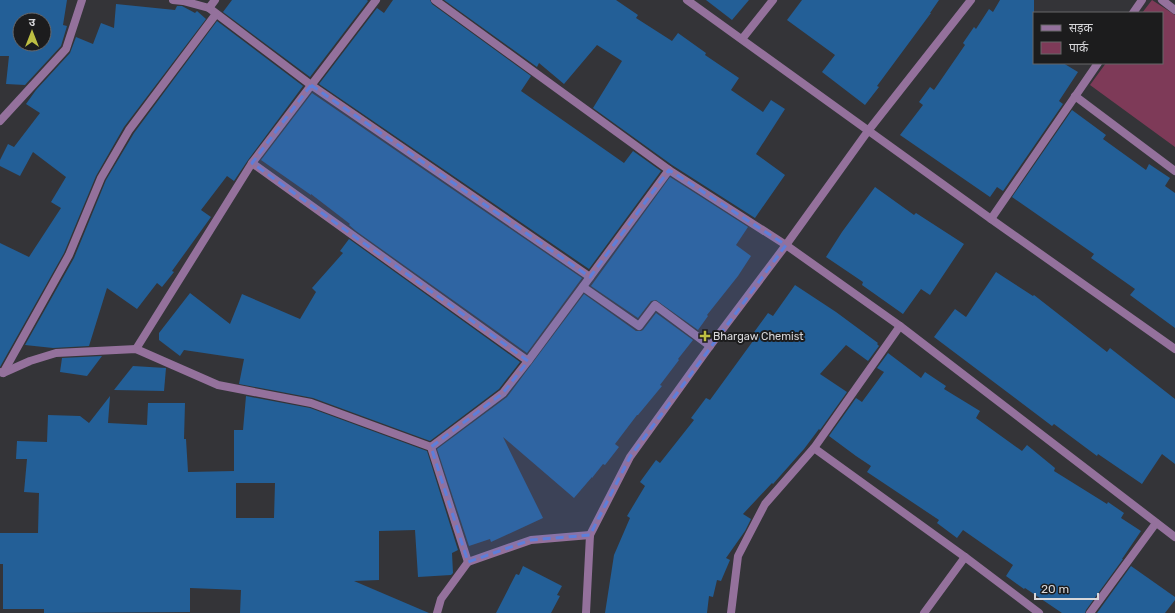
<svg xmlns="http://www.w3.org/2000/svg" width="1175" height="613" font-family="Rubik,'Noto Sans Devanagari',sans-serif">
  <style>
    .green { fill: #7e3a58 }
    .building { fill: #235f97; fill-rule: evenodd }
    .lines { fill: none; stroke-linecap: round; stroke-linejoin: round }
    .street { stroke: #94719c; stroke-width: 8 }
    .marked { fill: #5e7ed9; fill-opacity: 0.2; stroke: #5e7ed9; stroke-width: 3; stroke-dasharray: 8 5; stroke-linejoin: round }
    .poi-dot { fill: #bdbf43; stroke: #1c1c1d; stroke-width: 1.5 }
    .labels { text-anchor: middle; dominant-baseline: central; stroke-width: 4; stroke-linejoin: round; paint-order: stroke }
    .poi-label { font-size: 11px; fill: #d7d7da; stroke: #1c1c1d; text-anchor: start }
  </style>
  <rect width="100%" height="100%" fill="#343438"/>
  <polygon class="green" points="1152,0 1175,15 1175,147 1090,85 1106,63 1162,63 1162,13 1142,13"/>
  <g class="building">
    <path d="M0,0H67L63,25L67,26L61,46L25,85L6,84L9,56H0ZM20,20H44V44H20Z"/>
    <polygon points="232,0 367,0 368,1 310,77 223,12"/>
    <polygon points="393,0 430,0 432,4 531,76 521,91 624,163 633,151 661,171 589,269 319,84 377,8 384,13"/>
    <polygon points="444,0 616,0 638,15 636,18 672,41 678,33 706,53 705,55 739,78 731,90 763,112 771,100 785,109 756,154 785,175 755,218 672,165 593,108 622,61 597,45 564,84 539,63 537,67"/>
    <polygon points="706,0 749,0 732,20"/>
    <polygon points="802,0 939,0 930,13 931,13 877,86 879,87 865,105 822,72 835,55 787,20"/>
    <polygon points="1000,0 1034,0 1034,63 1063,63 1078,72 1059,101 1063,104 1003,191 997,187 990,197 900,135 923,105 919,102 930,87 934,90 965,45 963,43 974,27 976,29 989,9 993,12"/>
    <polygon points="116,4 175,10 177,6 182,6 195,13 197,11 206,19 124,127 96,176 64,253 0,367 0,243 29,257 61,208 51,202 66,177 33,152 20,176 0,166 0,160 8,144 14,147 40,113 26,104 36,90 70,53 76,37 93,44 101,23 114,28"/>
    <polygon points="217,21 303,86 248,160 234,181 227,176 201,210 211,217 172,271 174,272 162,287 157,283 137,309 107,288 89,346 53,348 25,345 74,258 106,180 134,133"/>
    <polygon points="312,93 582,278 527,353 356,231 349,225 350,224 311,194 311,195 261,160"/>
    <polygon points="1072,110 1106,135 1103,139 1146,170 1149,164 1170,178 1165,186 1175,193 1175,328 1130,295 1135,289 1091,258 1094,254 1012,197"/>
    <polygon points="670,177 748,227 736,245 751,256 738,276 707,315 708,316 698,330 656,300 651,301 638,318 591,286"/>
    <polygon points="875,187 914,215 916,213 964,244 930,295 921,289 903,314 862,285 863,282 826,257 842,232"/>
    <polygon points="349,239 520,362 499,389 430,441 313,398 239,384 244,359 184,350 180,356 159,340 159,333 190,293 230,324 242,294 300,319 316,292 312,288 343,253 340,251"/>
    <polygon points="996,272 1033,296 1034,295 1107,352 1110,348 1175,399 1175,464 1162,454 1142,484 1098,454 1097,456 1054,424 1052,426 934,337 955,309 966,317"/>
    <polygon points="795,285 836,312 878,343 877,344 879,346 868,361 846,345 820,374 847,392 820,430 819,429 804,449 773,484 772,483 743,514 751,519 745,531 726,558 730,560 721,581 717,580 713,597 709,596 707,613 605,613 614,555 630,518 627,516 645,486 640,482 656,460 660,463 694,420 691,418 706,398 710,400 753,341 749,339 768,313 773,316"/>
    <polygon points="584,294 636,331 641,331 643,330 656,313 693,340 678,359 679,360 660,385 662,386 638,415 637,415 615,444 619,447 605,465 603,464 592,478 592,477 574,498 503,437 543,518 491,542 490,539 469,546 437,449 507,397"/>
    <polygon points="888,353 921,378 925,372 946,386 944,389 980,411 976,418 1022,451 1027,445 1055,468 1054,471 1107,504 1108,502 1124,513 1121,518 1141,531 1122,559 1123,559 1086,610 1085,613 1062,613 1025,588 1024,589 1006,576 1013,565 963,530 957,538 937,523 939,520 867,472 871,466 856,456 829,436 856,398 862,402 884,372 877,368"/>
    <polygon points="102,356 87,376 60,372 62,358"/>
    <polygon points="133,366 166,368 164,391 114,390"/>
    <path d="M110,396L108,423L147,425L148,403H185L184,439H186L188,472L234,471V430H243L246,396L310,408L427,451L458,550L452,553L453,573L451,575L418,577L415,530L379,531V580L354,581L429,613H240L241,590L190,588V612L44,613V609H3V564H0V533H38L39,493L24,492L27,459H16L17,441L47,442L48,415L80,416L89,423ZM236,483H275L274,518H236Z"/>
    <polygon points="523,566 562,586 557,595 560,596 551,613 496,613 516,574 519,575"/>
    <polygon points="1131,566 1175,597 1175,600 1165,613 1097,613"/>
  </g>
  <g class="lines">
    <g class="street">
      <polyline points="173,0 183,1 209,8 311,85 590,277"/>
      <polyline points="435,0 669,170 786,245 900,326 1175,537"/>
      <polyline points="687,0 991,219 1175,349"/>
      <polyline points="1162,0 1175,10"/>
      <polyline points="209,8 215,0"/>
      <polyline points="1133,13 1142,0"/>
      <polyline points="742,39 773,0"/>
      <polyline points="1075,96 1175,171"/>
      <polyline points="0,121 66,49 82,0"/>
      <polyline points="252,163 528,361"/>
      <polyline points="991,219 1098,63"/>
      <polyline points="583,287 639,326 655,305 710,346"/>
      <polyline points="136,349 252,163 376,0"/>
      <polyline points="0,372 3,373 30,361 56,353 136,349 218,385 311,403 431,447"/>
      <polyline points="3,373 69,255 101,178 129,130 216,14"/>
      <polyline points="431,447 503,393 528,361 669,170"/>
      <polyline points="431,447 468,562"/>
      <polyline points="814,448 965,557 1039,613"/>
      <polyline points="437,613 441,599 468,562 531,540 590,535"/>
      <polyline points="586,613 590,535 630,457 710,346 786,245 868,131 971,0"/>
      <polyline points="731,613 738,556 765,504 814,448 900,326"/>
      <polyline points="924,613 965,557"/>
      <polyline points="1090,613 1156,523"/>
    </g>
  </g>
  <path class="marked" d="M311,85L590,277L669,170L786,245L630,457L590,535L531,540L468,562L431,447L503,393L528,361L252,163Z"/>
  <path class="poi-dot" d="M703 330h4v4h4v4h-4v4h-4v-4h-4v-4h4z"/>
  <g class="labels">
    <g class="poi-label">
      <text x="713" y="336">Bhargaw Chemist</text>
    </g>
  </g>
  <rect x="1033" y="12" width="130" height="52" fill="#1c1c1d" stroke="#676769"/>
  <rect x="1041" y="25" width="20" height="6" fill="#94719c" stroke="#676769"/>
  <text x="1069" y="32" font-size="12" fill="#d7d7da">सड़क</text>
  <rect x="1041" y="42" width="20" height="12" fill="#7e3a58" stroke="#676769"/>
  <text x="1069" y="52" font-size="12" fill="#d7d7da">पार्क</text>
  <g transform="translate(32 32)"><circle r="19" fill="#1c1c1d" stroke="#676769"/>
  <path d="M0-3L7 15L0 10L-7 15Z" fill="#bdbf43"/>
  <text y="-6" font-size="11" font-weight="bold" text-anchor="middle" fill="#d7d7da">उ</text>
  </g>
  <path d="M1035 593v6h63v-6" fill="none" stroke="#d7d7da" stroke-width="2"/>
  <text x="1041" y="593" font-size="12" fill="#d7d7da" stroke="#1c1c1d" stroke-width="3" paint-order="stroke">20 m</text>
</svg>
